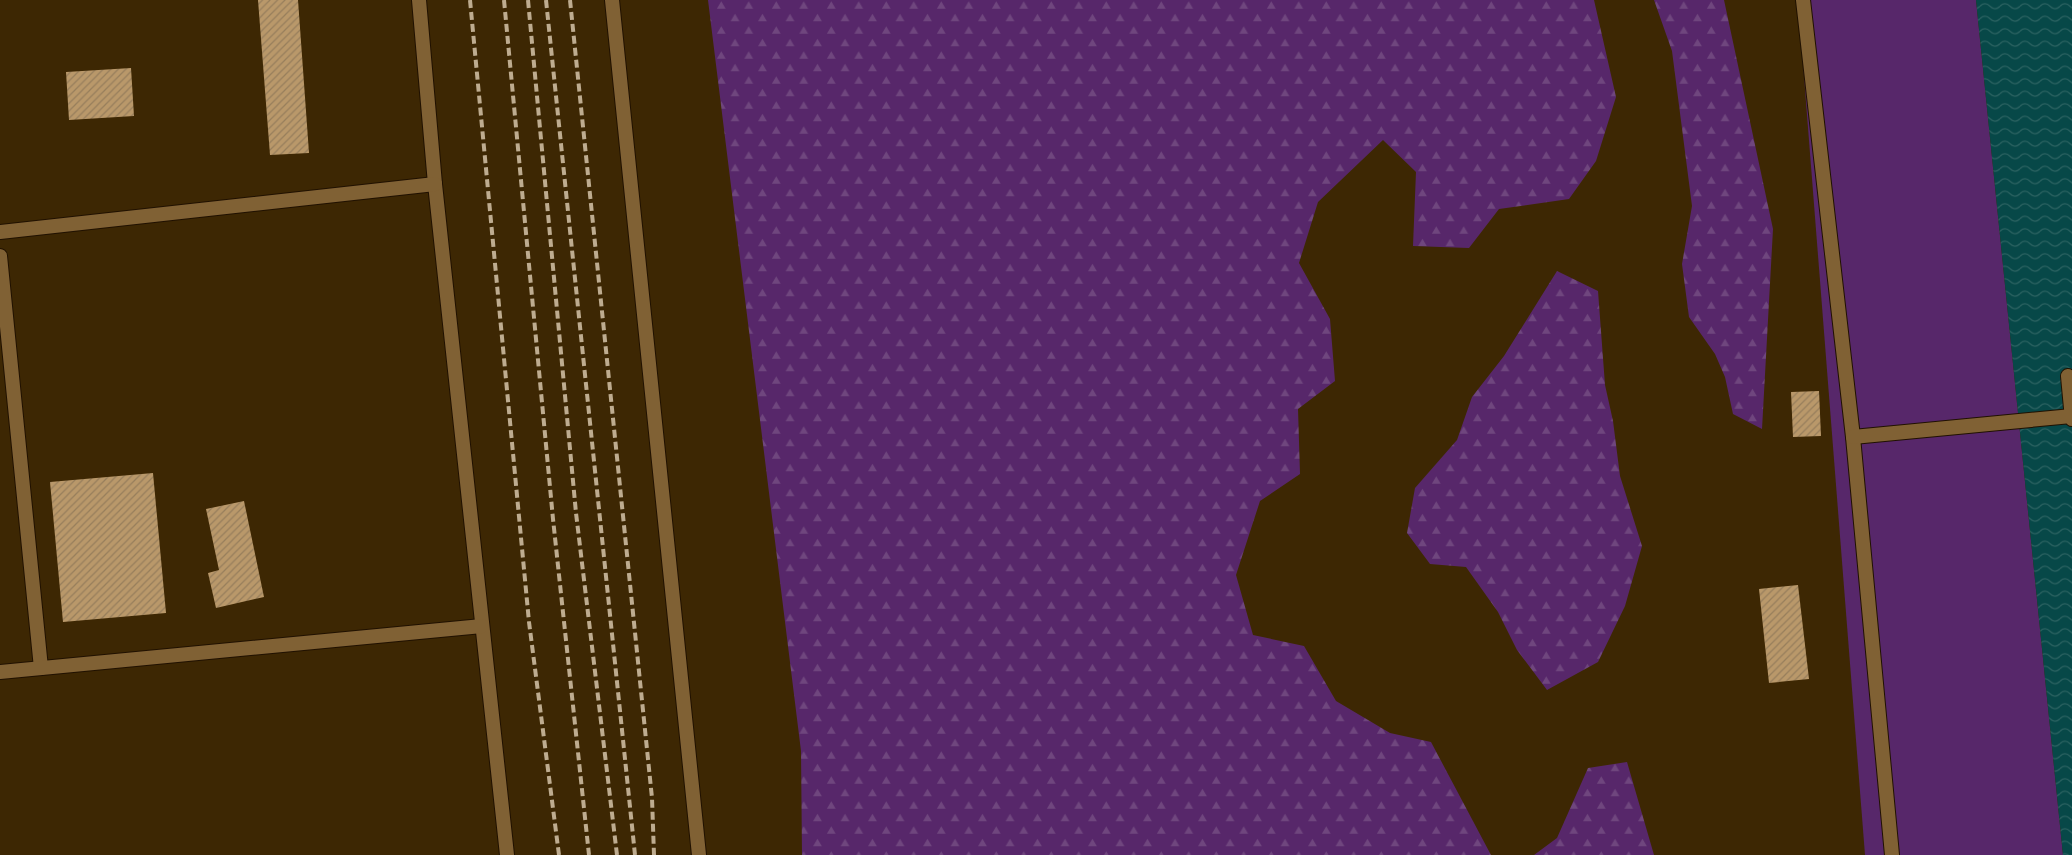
<svg xmlns="http://www.w3.org/2000/svg" width="2072" height="855" font-family="'Titillium Web',sans-serif">
  <style>
    .green { fill: #57276a }
    .forest { fill: url(#forest-firs) }
    .water { fill: url(#water-waves) }
    .building { fill: url(#building-hatch) }
    .lines { fill: none; stroke-linecap: round; stroke-linejoin: round }
    .lane-casing { stroke: #201100; stroke-width: 16 }
    .lane { stroke: #806134; stroke-width: 14 }
    .rail { stroke: #beac90; stroke-width: 4; stroke-dasharray: 8 4; stroke-linecap: butt }
  </style>
  <defs>
    <pattern id="forest-firs" width="22" height="20" patternUnits="userSpaceOnUse" patternTransform="scale(1.25)"><rect width="22" height="20" fill="#57276a"/><path d="M5 1l3.5 6h-7zM16 11l3.5 6h-7z" fill="#6f467e"/></pattern>
    <pattern id="water-waves" width="16" height="10" patternUnits="userSpaceOnUse" patternTransform="scale(1.25)"><rect width="16" height="10" fill="#074848"/><path d="M0 5q4-4 8 0t8 0" fill="none" stroke="#2b6261"/></pattern>
    <pattern id="building-hatch" width="6" height="6" patternUnits="userSpaceOnUse" patternTransform="scale(1.25)"><rect width="6" height="6" fill="#b9986a"/><path d="M-1 1l2-2M0 6l6-6M5 7l2-2" fill="none" stroke="#977e5c"/></pattern>
  </defs>
  <rect width="100%" height="100%" fill="#3d2703"/>
  <polygon class="green" points="1798,0 1976,0 2063,855 1865,855"/>
  <g class="forest">
    <polygon points="708,0 1594,0 1616,97 1596,161 1569,199 1499,209 1469,248 1413,246 1416,172 1383,140 1318,202 1299,263 1330,319 1335,381 1298,409 1300,474 1260,501 1236,575 1253,635 1304,646 1336,701 1390,733 1431,742 1491,855 802,855 801,751"/>
    <polygon points="1654,0 1724,0 1773,229 1762,429 1733,414 1725,377 1715,354 1689,317 1682,264 1692,206 1672,51"/>
    <polygon points="1557,271 1598,291 1605,385 1613,421 1620,476 1642,546 1625,606 1598,662 1547,690 1517,650 1498,612 1466,567 1430,564 1407,533 1415,488 1457,440 1472,397 1504,356"/>
    <polygon points="1627,762 1654,855 1534,855 1557,838 1588,768"/>
  </g>
  <polygon class="water" points="1976,0 2072,0 2072,855 2063,855"/>
  <g class="building">
    <polygon points="258,0 298,0 309,153 270,155"/>
    <polygon points="131,68 134,116 69,120 66,72"/>
    <polygon points="1819,391 1821,436 1793,437 1791,392"/>
    <polygon points="153,473 166,613 63,622 50,482"/>
    <polygon points="244,501 264,597 216,608 208,573 219,570 206,509"/>
    <polygon points="1798,585 1809,679 1769,683 1759,589"/>
  </g>
  <g class="lines">
    <defs>
      <g id="lane">
        <polyline points="419,0 435,184 507,855"/>
        <polyline points="612,0 699,855"/>
        <polyline points="1803,0 1853,437 1892,855"/>
        <polyline points="0,232 435,184"/>
        <polyline points="0,256 41,668"/>
        <polyline points="2068,376 2072,419"/>
        <polyline points="1853,437 2072,416"/>
        <polyline points="0,672 482,626"/>
      </g>
    </defs>
    <use href="#lane" class="lane-casing"/>
    <use href="#lane" class="lane"/>
    <g class="rail">
      <polyline points="470,0 529,622 559,855"/>
      <polyline points="504,0 553,519 589,855"/>
      <polyline points="528,0 576,513 617,855"/>
      <polyline points="546,0 635,855"/>
      <polyline points="570,0 652,798 654,855"/>
    </g>
  </g>
</svg>
